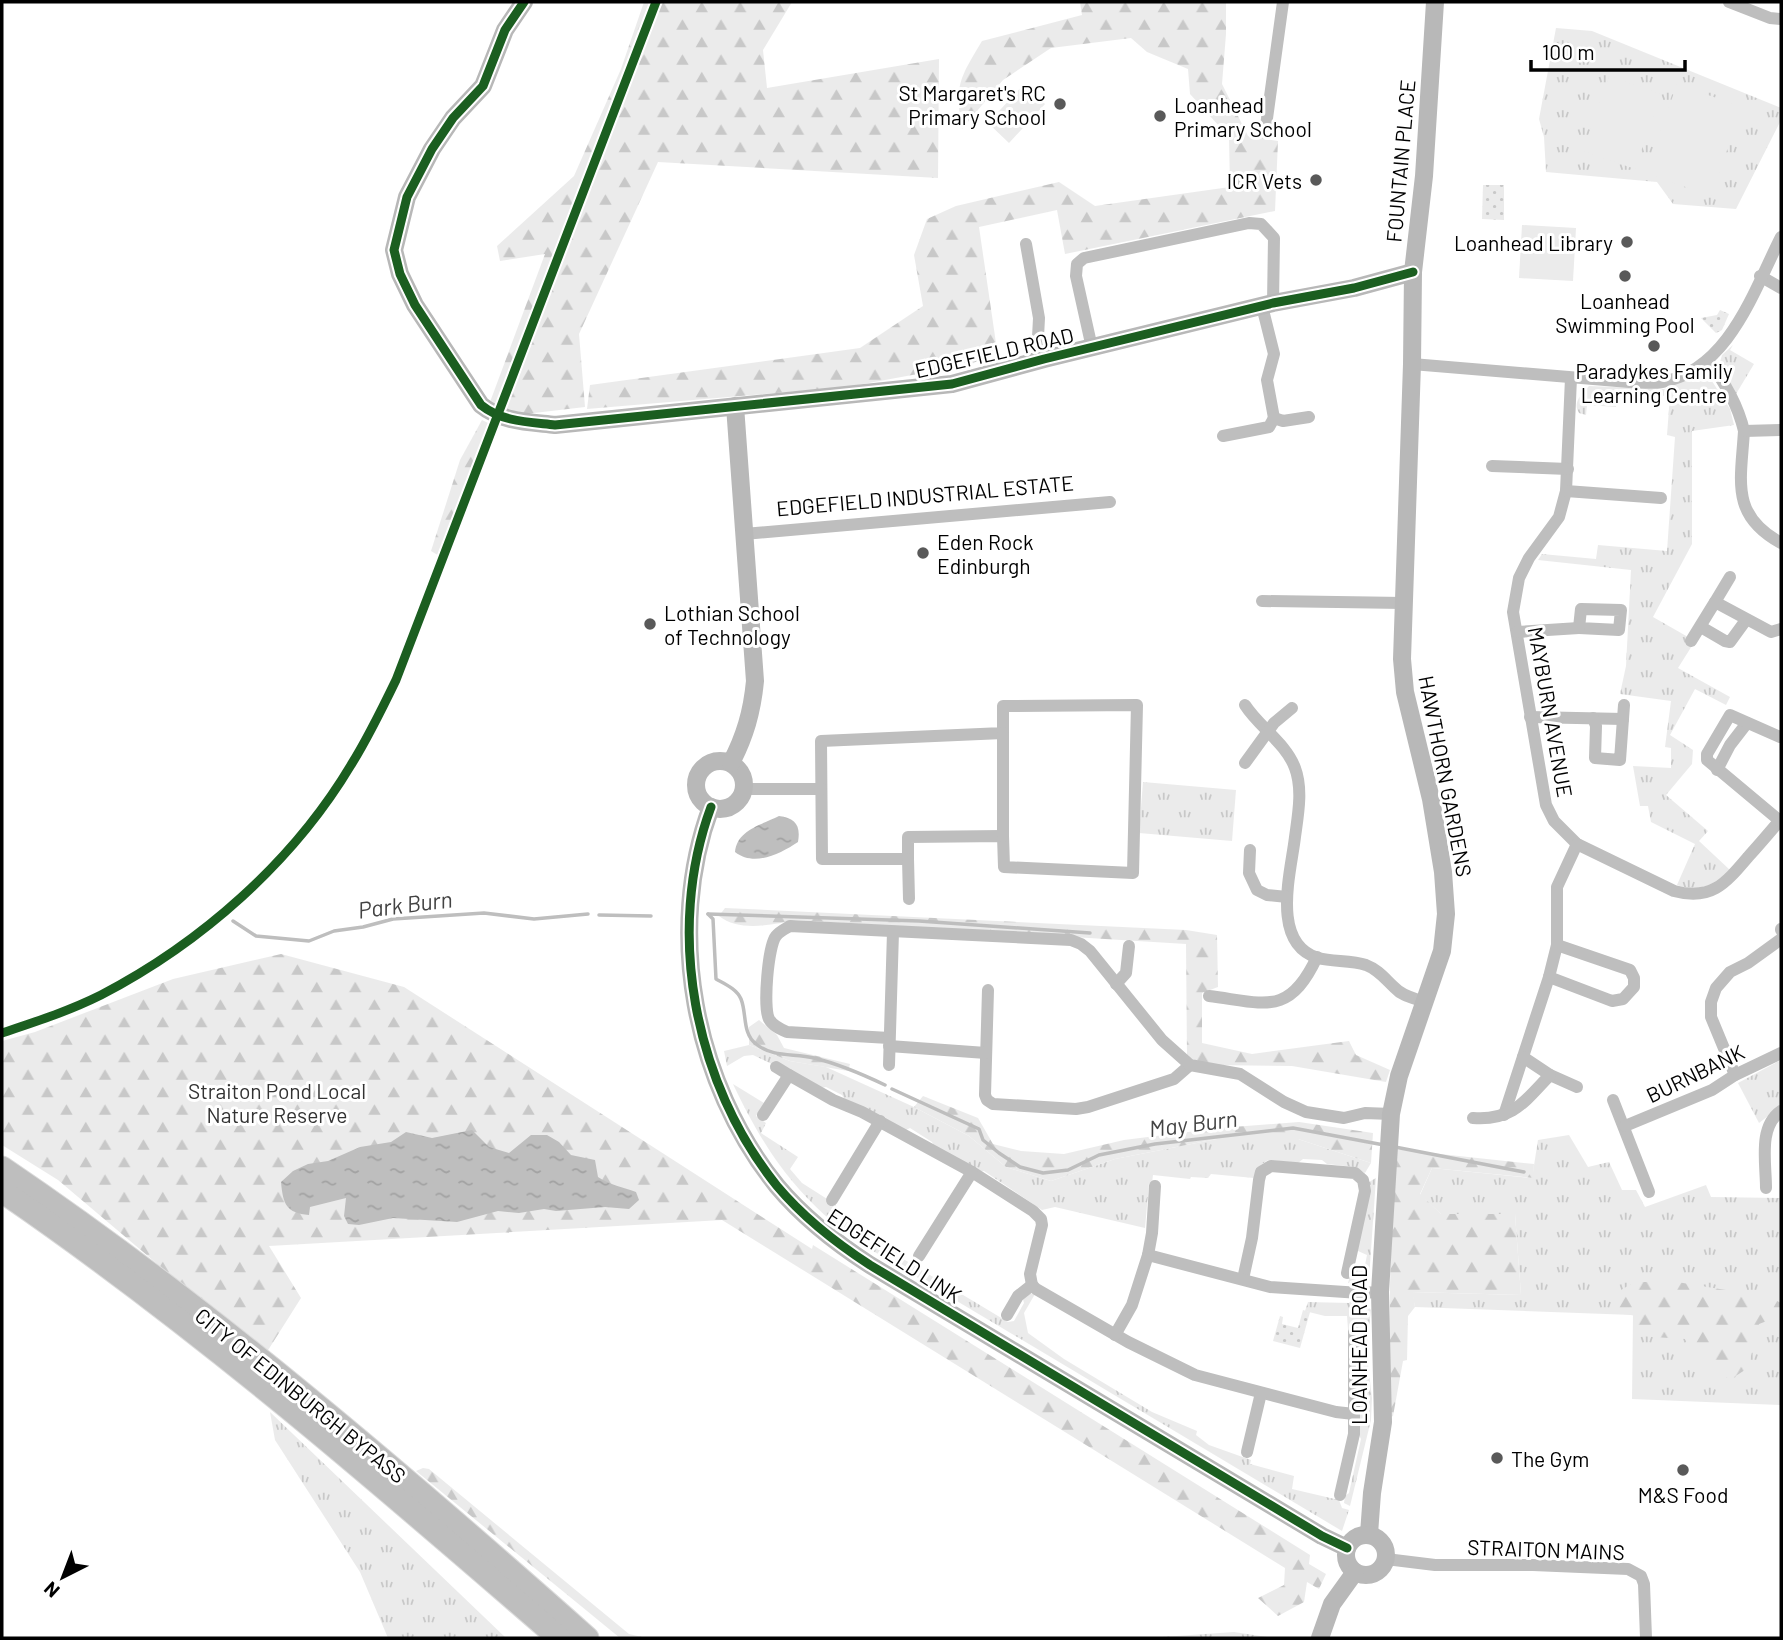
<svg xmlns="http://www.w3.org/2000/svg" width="1783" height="1640" font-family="Barlow,sans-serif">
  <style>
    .grass { fill: url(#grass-tufts) }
    .forest { fill: url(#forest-firs) }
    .garden { fill: url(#garden-dots) }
    .pitch { fill: #ebebeb }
    .water { fill: url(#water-ripples) }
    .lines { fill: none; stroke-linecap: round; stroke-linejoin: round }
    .stream { stroke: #bebebe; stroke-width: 3.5 }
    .highway-casing { stroke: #dbdbdb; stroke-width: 25 }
    .street { stroke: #bebebe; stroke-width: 12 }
    .secondary { stroke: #b8b8b8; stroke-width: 18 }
    .highway { stroke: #bebebe; stroke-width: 23 }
    .cycleway-casing { stroke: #fff; stroke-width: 13 }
    .cycleway { stroke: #1b5e20; stroke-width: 9 }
    .poi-dot { fill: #595959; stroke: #fff; stroke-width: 2.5 }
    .labels { text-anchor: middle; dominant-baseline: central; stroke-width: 6; stroke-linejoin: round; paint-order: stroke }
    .poi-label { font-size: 21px; fill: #000; stroke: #fff; text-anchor: start }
    .street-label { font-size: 21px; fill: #000; stroke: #fff }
    .park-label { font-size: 21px; fill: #323232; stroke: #fff }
    .water-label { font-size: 23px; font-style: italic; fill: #434343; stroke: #fff }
  </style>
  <defs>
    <pattern id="grass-tufts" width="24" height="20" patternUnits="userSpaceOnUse" patternTransform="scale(1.75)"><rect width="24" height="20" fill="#ebebeb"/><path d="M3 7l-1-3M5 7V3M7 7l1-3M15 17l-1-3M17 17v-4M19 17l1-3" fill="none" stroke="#c8c8c8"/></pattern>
    <pattern id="forest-firs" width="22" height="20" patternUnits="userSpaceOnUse" patternTransform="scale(1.75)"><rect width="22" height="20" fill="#ebebeb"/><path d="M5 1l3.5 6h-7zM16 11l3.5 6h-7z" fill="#c8c8c8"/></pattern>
    <pattern id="garden-dots" width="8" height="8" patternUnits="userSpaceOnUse" patternTransform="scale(1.75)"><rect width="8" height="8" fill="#ebebeb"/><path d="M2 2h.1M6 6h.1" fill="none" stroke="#c8c8c8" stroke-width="1.8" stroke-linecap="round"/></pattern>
    <pattern id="water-ripples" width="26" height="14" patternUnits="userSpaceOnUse" patternTransform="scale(1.75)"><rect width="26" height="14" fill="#bebebe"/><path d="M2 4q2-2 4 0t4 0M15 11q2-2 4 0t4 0" fill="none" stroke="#a2a2a2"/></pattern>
  </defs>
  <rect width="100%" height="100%" fill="#fff"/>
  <g class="grass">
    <polygon points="1556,28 1592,31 1781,108 1781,120 1736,209 1673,204 1657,182 1546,172 1544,137 1539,119"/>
    <polygon points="1733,345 1730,350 1754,364 1736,394 1719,366 1722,355"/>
    <path d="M1696,375L1710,378L1730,409L1734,425L1692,431V544L1653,617L1695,641L1678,668L1730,697L1726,705L1695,689L1670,735L1693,750L1692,764L1666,795L1708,831L1699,841L1730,870C1714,885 1699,893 1677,885L1695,844L1651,822L1648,806H1640L1633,766L1671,768V748L1665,747L1671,701L1620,694L1626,666L1631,570L1538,560L1542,554L1596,559L1598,545L1667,551L1675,437L1667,435L1670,396L1617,394L1616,407L1587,405L1586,415L1579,413C1572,402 1582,394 1589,386L1664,389Z"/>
    <polygon points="1143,782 1236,790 1232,841 1139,833"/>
    <polygon points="749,1045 790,1061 826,1067 914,1107 969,1136 1006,1167 1051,1181 1115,1159 1217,1139 1298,1139 1371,1163 1365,1173 1354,1167 1327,1164 1322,1160 1303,1159 1298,1163 1268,1160 1258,1167 1254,1178 1211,1174 1208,1178 1191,1177 1190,1179 1153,1175 1152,1183 1149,1183 1145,1228 1055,1207 1042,1210 984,1171 979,1172 935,1148 932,1142 910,1128 906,1130 845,1100 842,1095 826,1087 821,1088 753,1055 744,1056 727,1066 724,1051"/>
    <polygon points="1781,1060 1781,1106 1759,1123 1738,1083"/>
    <path d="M733,1084L764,1103L756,1116L766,1123L761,1133L798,1157L790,1169L802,1183L835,1204L841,1214L873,1236L875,1242L1008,1322L1014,1321L1024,1303L1023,1299L1030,1294H1035L1024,1313L1028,1333L1064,1359L1152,1412L1197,1431L1196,1435L1209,1445L1251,1460L1250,1464L1294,1476L1292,1489L1339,1500L1342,1508L1349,1510L1342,1531L853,1239C794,1193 765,1151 733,1084Z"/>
    <polygon points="1569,1135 1588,1167 1609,1162 1622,1190 1636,1190 1645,1207 1706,1185 1711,1197 1781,1198 1781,1405 1632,1399 1633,1315 1415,1307 1412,1292 1521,1295 1515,1214 1441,1214 1420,1195 1432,1168 1532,1178 1538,1140"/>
    <polygon points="1376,1178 1369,1279 1359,1284 1348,1283 1353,1266 1358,1264 1365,1265 1367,1255 1358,1251 1357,1247 1369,1182"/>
    <polygon points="1351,1301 1363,1302 1371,1310 1367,1343 1359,1343 1359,1329 1348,1329 1347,1316 1325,1316 1305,1311 1308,1302 1349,1303"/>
    <polygon points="1359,1361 1368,1364 1372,1398 1371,1420 1350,1506 1344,1503 1345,1496 1349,1493 1361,1439 1359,1435 1359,1401 1362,1397 1361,1369"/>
    <polygon points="270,1412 506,1638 388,1638 360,1572 275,1440"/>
    <polygon points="1234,1632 1273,1638 1148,1638"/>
  </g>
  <g class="forest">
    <polygon points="644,2 792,2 763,50 767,88 939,59 938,178 658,162 579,334 585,407 517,415 490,402 545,254 500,261 497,246 574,176 621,69"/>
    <path d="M1080,2H1226V34L1222,84L1248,136L1278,141L1275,211L1065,254L1057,210L979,227L997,350L972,364L847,387L587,409L590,385L860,348L923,306L914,255L927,219L956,206L1059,182L1095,206L1230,187L1229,137L1190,94L1188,69L1147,52L1131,38L1051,48L1003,80L962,129C954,85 960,78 982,41L1082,15Z"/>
    <polygon points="482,420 492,425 441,557 431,551 460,460"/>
    <path d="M725,908L1186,930L1217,935L1218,987L1202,993V1043L1252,1054L1349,1041L1356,1055L1390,1070L1386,1082L1292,1066L1209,1065L1187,1057L1186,944L796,920C771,925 739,932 719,916Z"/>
    <polygon points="281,954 404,987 812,1249 813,1245 1310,1555 1309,1564 1326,1574 1319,1589 1307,1582 1304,1602 1278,1616 1258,1598 1284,1585 1285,1568 722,1220 269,1246 301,1298 265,1355 58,1180 2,1145 2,1041 35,1032 173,979"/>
    <polygon points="759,1020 777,1035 784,1048 850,1064 848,1071 790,1061 749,1045 749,1027"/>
    <polygon points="923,1096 978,1118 993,1144 1021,1151 1064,1154 1124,1140 1220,1128 1299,1122 1373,1133 1371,1163 1298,1139 1217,1139 1115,1159 1051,1181 1006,1167 969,1136 914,1107"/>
    <polygon points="1394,1149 1534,1164 1533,1178 1432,1168 1420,1194 1441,1214 1515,1214 1521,1295 1413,1292 1415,1307 1408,1316 1407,1360 1403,1361 1393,1416 1389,1418 1390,1285"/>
    <polygon points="1634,1282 1677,1282 1732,1291 1758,1291 1781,1303 1781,1324 1772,1319 1759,1324 1748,1368 1731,1379 1707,1371 1685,1339 1638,1336 1637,1316 1617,1313 1610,1297"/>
    <polygon points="423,1468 429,1469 629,1634 646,1638 620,1638 416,1471"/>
  </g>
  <g class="garden">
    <polygon points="1483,185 1504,185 1504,220 1482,219"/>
    <polygon points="1720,310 1729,314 1722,330 1716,333 1701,318 1717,315"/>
    <polygon points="1303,1310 1310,1312 1300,1348 1273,1341 1280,1316 1283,1317 1282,1324 1298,1328"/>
  </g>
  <g class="pitch">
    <polygon points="1609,76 1661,94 1635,169 1583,151"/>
    <polygon points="1024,84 1045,104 1009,143 988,123"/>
    <polygon points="1677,84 1742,107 1711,196 1646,173"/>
    <polygon points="1522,225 1576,228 1573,281 1519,278"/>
  </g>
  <g class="water">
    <path d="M779,816C795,818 801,825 798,842C780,854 754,867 735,852C737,830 761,825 779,816Z"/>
    <path d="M472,1130L489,1147L509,1153L531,1135H547L559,1142L571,1155L595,1160L598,1177C610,1185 623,1187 636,1192L639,1200L629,1209L605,1207L556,1211L544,1209L519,1213L498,1211L457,1222L393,1218L359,1225L348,1224L344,1216L346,1198L310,1207L309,1215C286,1213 283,1204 281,1182L293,1171L308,1164L328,1161L360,1147L391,1142L406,1132L432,1138Z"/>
  </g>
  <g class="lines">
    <g class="stream">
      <polyline points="708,914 919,921 1090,933"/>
      <path d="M708,914L713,919L716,979C725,984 737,989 741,999C747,1014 742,1033 756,1044C773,1058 794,1053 814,1058C839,1064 862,1074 885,1085"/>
      <polyline points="599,915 651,916"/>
      <polyline points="233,921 256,936 309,941 334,931 363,927 393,919 484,913 534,919 588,914"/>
      <polyline points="892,1089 979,1129 983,1140 999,1153 1020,1167 1043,1173 1068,1170 1099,1155 1155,1144 1293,1128 1384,1145"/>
      <polyline points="1395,1147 1524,1172"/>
    </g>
    <defs>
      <g id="highway">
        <path d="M2,1168C209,1308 401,1473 587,1638"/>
        <path d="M2,1191C199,1326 379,1482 559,1638"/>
      </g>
    </defs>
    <use href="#highway" class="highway-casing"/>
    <g class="street">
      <polyline points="1729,2 1770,18 1781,19"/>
      <polyline points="1265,133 1283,2"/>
      <polyline points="1026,244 1039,318 1038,337 1044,359"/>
      <polyline points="1760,276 1781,288"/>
      <polyline points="1262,306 1274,354 1267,380 1274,418"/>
      <polyline points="1092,348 1076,276 1077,264 1084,258 1249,223 1261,224 1274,238 1273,303"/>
      <path d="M1708,361C1724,381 1738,405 1744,431C1741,481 1730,515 1781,543"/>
      <path d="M1412,364L1629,382C1640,382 1652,384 1662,382C1729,370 1754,290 1781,237"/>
      <path d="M1571,378L1566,491L1559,517L1529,558L1519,578L1513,612L1546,805L1554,821L1577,844L1674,891C1711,901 1725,884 1748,857C1759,845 1770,832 1781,819"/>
      <polyline points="1744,431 1781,430"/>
      <polyline points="1223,436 1269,427 1274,418 1283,421 1309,417"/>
      <polyline points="1492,466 1568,469"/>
      <polyline points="1566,491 1661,498"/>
      <polyline points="744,534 1110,502"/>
      <polyline points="1262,601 1404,603"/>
      <polyline points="1715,602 1730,577"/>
      <polygon points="1581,609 1621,610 1619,630 1579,628"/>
      <polyline points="1701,627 1725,641 1730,642 1746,620"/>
      <polyline points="1517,632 1579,628"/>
      <polyline points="1691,641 1715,602 1771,632 1781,629"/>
      <polygon points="1137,705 1133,873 1004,867 1003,836 908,837 908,859 822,859 821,741 1003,733 1003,706"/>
      <path d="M1245,705C1259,727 1286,743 1295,768C1303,789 1298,815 1295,837C1291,872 1270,943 1318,958C1333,962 1351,960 1366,965C1379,970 1385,979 1395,988C1402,996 1414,998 1424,1002"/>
      <polyline points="1530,717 1623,719"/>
      <polyline points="1593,718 1596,726 1595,758 1620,760 1624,705"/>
      <polyline points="1245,763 1274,723 1292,708"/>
      <polyline points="1717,770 1730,745 1747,723"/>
      <polyline points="744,789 821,789"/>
      <polyline points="1780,821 1707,760 1707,754 1730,715 1780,737"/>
      <polyline points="1003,836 1003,733"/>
      <polyline points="1250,850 1249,873 1257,890 1267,895 1287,897"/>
      <polyline points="908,859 909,899"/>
      <polyline points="1781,929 1781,930"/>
      <polyline points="1549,977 1612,1001 1623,999 1634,987 1634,978 1630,970 1557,945"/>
      <polyline points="1116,984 1126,973 1129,946"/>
      <polyline points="988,990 985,1095 987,1100 993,1104 1076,1109 1088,1107 1174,1079 1190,1065"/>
      <path d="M1209,996C1265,1003 1289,1017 1317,957"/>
      <path d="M889,1038L787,1032C780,1029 773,1026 769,1019C763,1007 768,946 776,936C780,931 785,929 790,926L1071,940L1081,944L1090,951L1162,1040L1190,1065L1240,1074L1284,1102L1306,1112L1344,1118L1365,1113L1391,1114"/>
      <polyline points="889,1046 986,1053"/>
      <polyline points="889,1065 893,932"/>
      <polyline points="776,1067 789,1075"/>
      <polyline points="1550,1075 1577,1087"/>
      <polyline points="1735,1075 1711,1017 1711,1002 1716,988 1730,972 1748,963 1781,939"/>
      <polyline points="1613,1100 1649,1192"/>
      <polyline points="763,1115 789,1075 833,1100 862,1112 972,1172 1033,1211 1041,1219 1042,1225 1030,1274 1032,1285"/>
      <polyline points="1504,1115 1549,977 1557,945 1557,887 1577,844"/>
      <path d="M1473,1118C1513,1121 1525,1101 1550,1075L1523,1057"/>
      <polyline points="1625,1126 1712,1090 1735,1075 1781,1053"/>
      <path d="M1766,1188C1766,1162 1758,1127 1781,1111"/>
      <polyline points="832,1200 880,1121"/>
      <polyline points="1148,1255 1152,1233 1155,1186"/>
      <polyline points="919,1256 972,1172"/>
      <polyline points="1243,1279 1252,1238 1259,1180 1261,1172 1271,1166 1355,1173 1363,1180 1365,1191 1347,1273"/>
      <polyline points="1032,1285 1036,1289 1128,1342 1195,1375 1336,1412 1354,1414"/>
      <polyline points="1007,1315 1018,1296 1032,1285"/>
      <polyline points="1115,1335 1132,1305 1148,1255 1270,1287 1360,1293 1380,1292"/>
      <polyline points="1247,1452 1261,1393"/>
      <polyline points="1340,1495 1354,1434 1354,1332"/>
      <polyline points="1386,1559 1435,1565 1533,1565 1628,1569 1641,1576 1644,1584 1646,1638"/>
    </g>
    <g class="secondary">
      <path d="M524,2L505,30L483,86L453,118L432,149L407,197L394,250L400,274L415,305L481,405C502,422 529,422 555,425L952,384L1044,359L1273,303L1354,288L1413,272"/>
      <circle cx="720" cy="785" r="24"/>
      <path d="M731,763C745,736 752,712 755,681L735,406"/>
      <path d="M711,807C665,931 694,1083 777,1186C803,1217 836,1243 870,1265L1322,1536L1347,1548"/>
      <polyline points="1369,1534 1372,1493 1383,1422 1380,1292 1391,1114 1399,1076 1442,951 1446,914 1443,872 1431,799 1405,692 1402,659 1412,364 1413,272 1424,176 1435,2"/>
      <circle cx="1366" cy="1555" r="20"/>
      <polyline points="1320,1638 1332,1604 1355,1572"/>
    </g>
    <use href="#highway" class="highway"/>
    <defs>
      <g id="cycleway">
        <path d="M524,2L505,30L483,86L453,118L432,149L407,197L394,250L400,274L415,305L481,405C502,422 529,422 555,425L952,384L1044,359L1273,303L1354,288L1413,272"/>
        <path d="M711,807C665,931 694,1083 777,1186C803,1217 836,1243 870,1265L1322,1536L1347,1548"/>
        <path d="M2,1033C35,1022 69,1011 101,995C201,943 293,862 351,765C368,738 382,709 396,680L656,2"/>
      </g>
    </defs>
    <use href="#cycleway" class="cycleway-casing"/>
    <use href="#cycleway" class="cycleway"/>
  </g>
  <g class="poi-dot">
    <circle cx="1060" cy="104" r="7"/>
    <circle cx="1160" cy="116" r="7"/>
    <circle cx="1316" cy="180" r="7"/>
    <circle cx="1627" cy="242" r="7"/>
    <circle cx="1625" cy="276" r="7"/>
    <circle cx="1654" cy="346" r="7"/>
    <circle cx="923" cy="553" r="7"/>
    <circle cx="650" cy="624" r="7"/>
    <circle cx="1497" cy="1458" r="7"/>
    <circle cx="1683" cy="1470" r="7"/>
  </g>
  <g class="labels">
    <g class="poi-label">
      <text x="1046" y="92" text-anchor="end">St Margaret's RC<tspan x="1046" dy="24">Primary School</tspan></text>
      <text x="1174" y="104">Loanhead<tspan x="1174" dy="24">Primary School</tspan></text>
      <text x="1302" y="180" text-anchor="end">ICR Vets</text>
      <text x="1613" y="242" text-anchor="end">Loanhead Library</text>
      <text x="1625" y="300" text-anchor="middle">Loanhead<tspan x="1625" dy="24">Swimming Pool</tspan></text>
      <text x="1654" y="370" text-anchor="middle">Paradykes Family<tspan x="1654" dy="24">Learning Centre</tspan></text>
      <text x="937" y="541">Eden Rock<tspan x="937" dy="24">Edinburgh</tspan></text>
      <text x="664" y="612">Lothian School<tspan x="664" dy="24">of Technology</tspan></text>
      <text x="1511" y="1458">The Gym</text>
      <text x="1683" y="1494" text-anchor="middle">M&amp;S Food</text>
    </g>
    <g class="street-label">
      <text transform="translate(1400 161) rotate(-85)">FOUNTAIN PLACE</text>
      <text transform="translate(994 352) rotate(-13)">EDGEFIELD ROAD</text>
      <text transform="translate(925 495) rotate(-5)">EDGEFIELD INDUSTRIAL ESTATE</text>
      <text transform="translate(1551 712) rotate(80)">MAYBURN AVENUE</text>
      <text transform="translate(1446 776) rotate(79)">HAWTHORN GARDENS</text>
      <text transform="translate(1695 1073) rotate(-26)">BURNBANK</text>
      <text transform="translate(895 1255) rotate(33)">EDGEFIELD LINK</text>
      <text transform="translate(1358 1345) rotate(-90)">LOANHEAD ROAD</text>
      <text transform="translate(301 1395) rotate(39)">CITY OF EDINBURGH BYPASS</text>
      <text transform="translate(1546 1549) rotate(2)">STRAITON MAINS</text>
    </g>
    <g class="park-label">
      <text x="277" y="1090">Straiton Pond Local<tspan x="277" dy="24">Nature Reserve</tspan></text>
    </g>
    <g class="water-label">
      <text transform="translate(405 904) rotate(-7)">Park Burn</text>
      <text transform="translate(1193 1123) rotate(-7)">May Burn</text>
    </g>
  </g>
  <rect width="1783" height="1640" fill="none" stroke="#000000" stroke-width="7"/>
  <g transform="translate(63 1577) rotate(222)" stroke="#ffffff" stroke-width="5" paint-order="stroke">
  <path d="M0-5L12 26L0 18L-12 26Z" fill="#000000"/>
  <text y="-10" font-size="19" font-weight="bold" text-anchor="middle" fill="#000000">N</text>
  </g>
  <path d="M1531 60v10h154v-10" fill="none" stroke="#000000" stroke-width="3.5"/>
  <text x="1542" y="60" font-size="21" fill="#000000" stroke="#ffffff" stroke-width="5" paint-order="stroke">100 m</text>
</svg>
